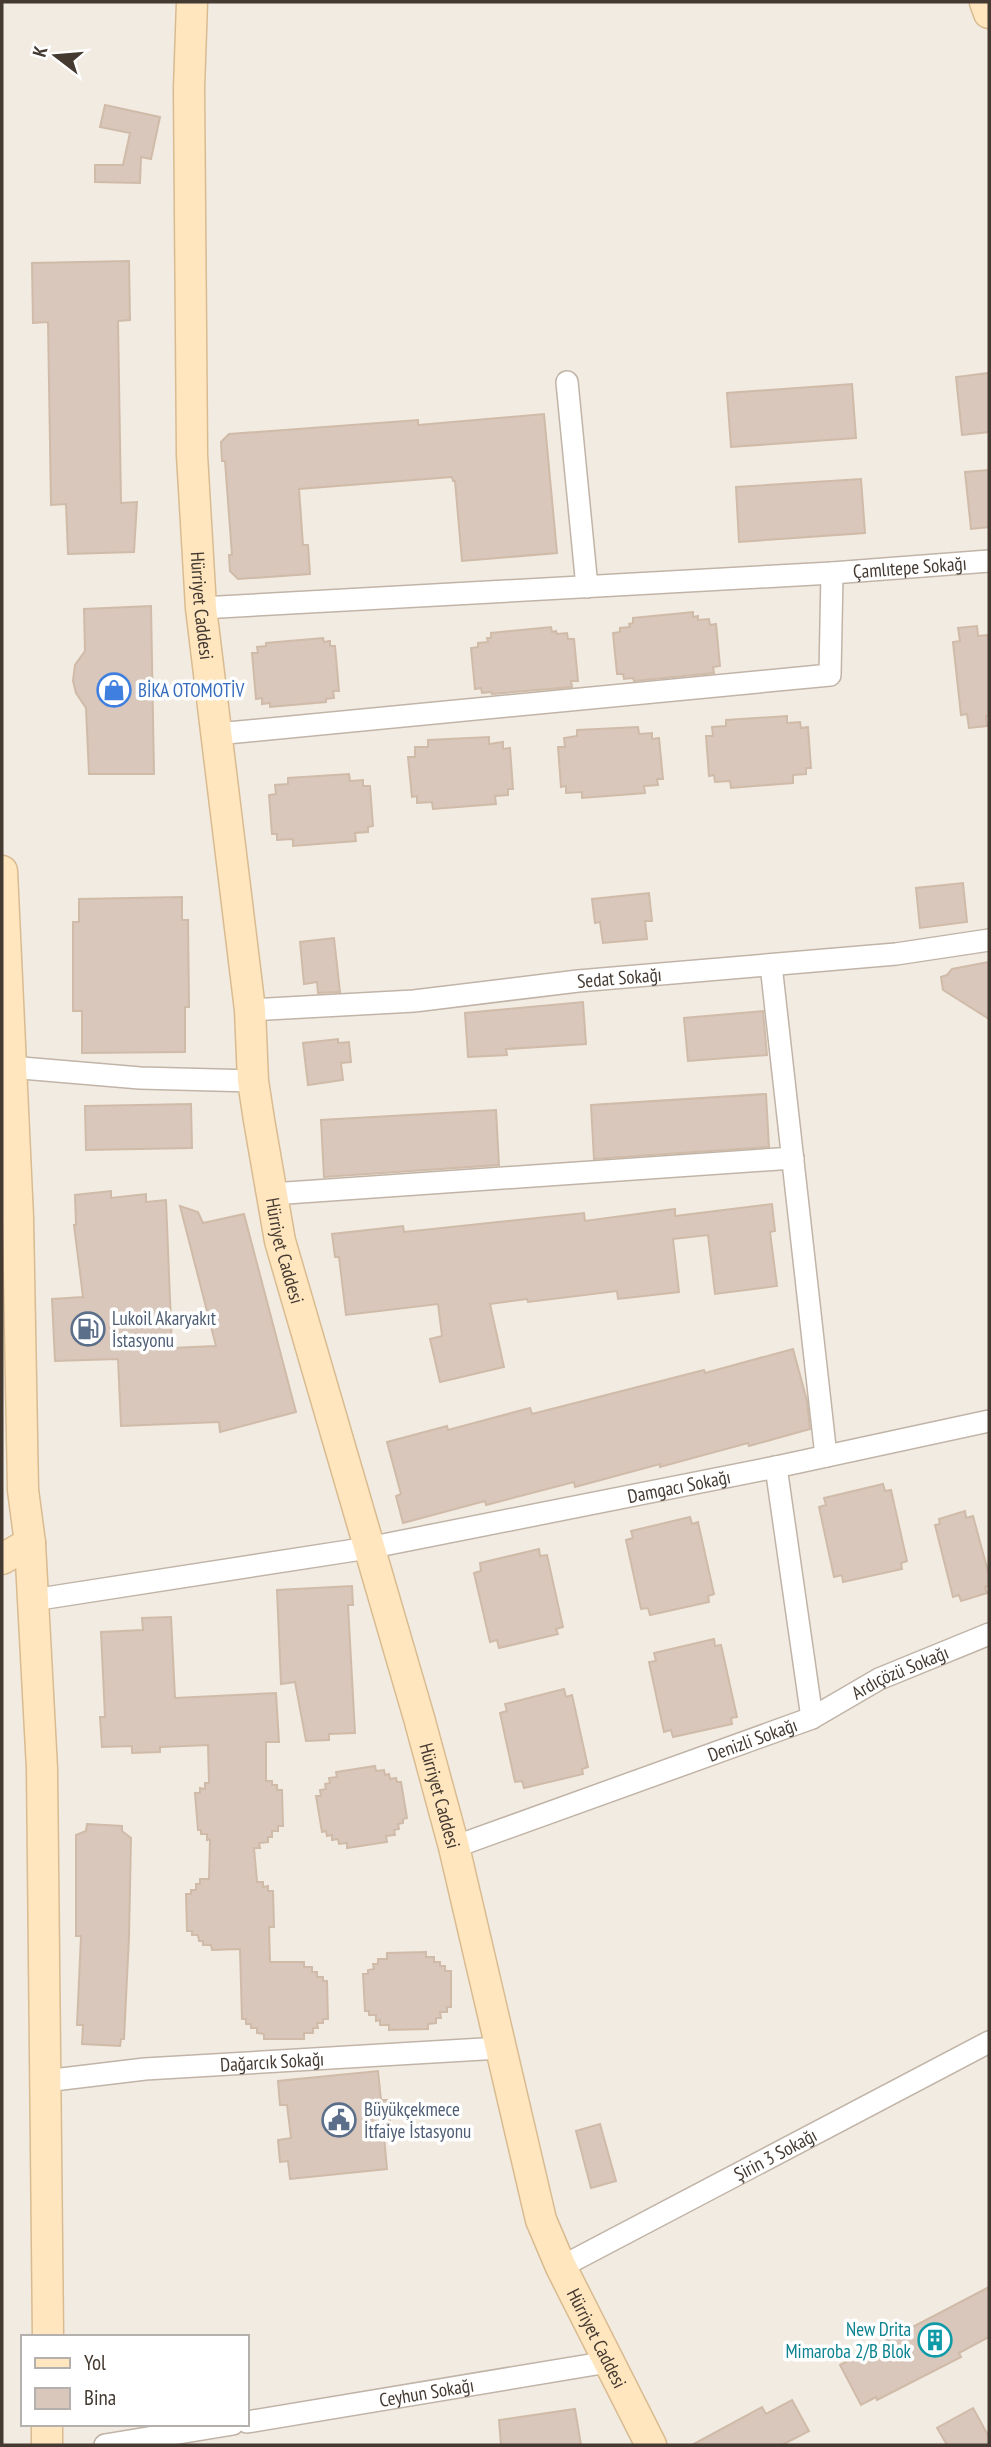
<svg xmlns="http://www.w3.org/2000/svg" width="991" height="2447" font-family="'PT Sans Narrow',sans-serif">
  <style>
    .building { fill: #d8c7ba; stroke: #d0bba9; stroke-width: 2 }
    .lines { fill: none; stroke-linecap: round; stroke-linejoin: round }
    .minor-casing { stroke: #c1b4a7; stroke-width: 24 }
    .secondary-casing { stroke: #d9bb90; stroke-width: 33 }
    .minor { stroke: #fff; stroke-width: 21 }
    .secondary { stroke: #ffe6bf; stroke-width: 30 }
    .labels { text-anchor: middle; dominant-baseline: central; stroke-width: 7; stroke-linejoin: round; paint-order: stroke }
    .street-label { font-size: 19px; fill: #443a32; stroke: #fff }
    .shop-label { font-size: 19px; fill: #366cbe; stroke: #fff; text-anchor: start }
    .service-label { font-size: 19px; fill: #4e5e75; stroke: #fff; text-anchor: start }
    .culture-label { font-size: 19px; fill: #0d838f; stroke: #fff; text-anchor: end }
  </style>
  <rect width="100%" height="100%" fill="#f2ebe2"/>
  <g class="building">
    <polygon points="105,105 160,117 151,159 141,157 140,183 95,182 95,165 123,165 130,133 100,127"/>
    <polygon points="129,261 130,320 118,321 121,503 137,502 134,552 68,554 66,504 51,505 48,322 33,323 32,263"/>
    <polygon points="989,373 989,432 962,435 956,377"/>
    <polygon points="852,384 856,438 731,447 727,393"/>
    <polygon points="544,414 557,553 462,561 455,481 453,481 452,477 299,489 303,545 308,545 310,574 238,579 230,571 229,555 232,555 225,461 222,461 221,442 229,434 418,420 418,425"/>
    <polygon points="989,470 989,527 971,529 965,472"/>
    <polygon points="861,479 865,533 739,542 736,487"/>
    <polygon points="151,606 154,774 89,774 86,708 76,693 73,681 75,665 85,651 84,609"/>
    <polygon points="693,612 693,617 698,616 698,620 709,619 710,625 716,624 720,666 713,667 714,673 634,681 633,678 624,679 623,674 617,674 613,633 620,632 620,628 630,627 629,624 633,623 633,618"/>
    <polygon points="977,626 978,636 987,635 989,642 989,716 986,716 987,726 969,728 967,714 961,715 953,642 960,641 958,628"/>
    <polygon points="551,627 552,632 556,631 557,634 567,633 568,639 574,639 578,681 571,681 572,687 492,694 491,692 482,693 481,688 475,689 471,648 478,647 478,643 488,642 487,638 491,638 491,633"/>
    <polygon points="323,638 324,642 330,641 330,646 335,646 339,691 333,691 334,698 326,699 326,702 270,707 270,703 262,704 262,698 256,699 252,653 258,653 257,647 266,646 266,643"/>
    <polygon points="787,716 787,723 800,722 801,728 808,727 811,768 806,768 806,774 793,775 793,783 731,788 730,781 715,782 714,775 709,776 706,736 713,736 712,727 726,726 726,720"/>
    <polygon points="638,727 639,734 652,733 652,739 659,738 663,779 657,779 658,785 644,786 645,793 582,798 582,792 566,793 566,786 561,787 558,747 565,747 564,738 577,736 577,730"/>
    <polygon points="489,737 489,744 503,742 503,749 510,748 513,789 508,789 508,795 495,796 496,804 433,809 432,802 417,803 417,796 412,797 408,757 415,757 415,747 428,747 428,740"/>
    <polygon points="349,774 350,781 363,780 363,786 370,786 373,826 368,827 368,832 355,833 356,841 293,846 293,839 277,840 277,834 272,834 269,795 276,794 275,785 288,784 288,778"/>
    <polygon points="963,883 967,922 920,928 916,888"/>
    <polygon points="649,893 652,921 645,921 647,939 603,943 600,922 595,923 592,899"/>
    <polygon points="182,897 182,920 188,920 189,1007 185,1007 185,1052 82,1053 82,1011 73,1011 73,922 79,922 79,899"/>
    <polygon points="334,938 340,992 318,993 317,982 304,984 300,942"/>
    <polygon points="989,962 989,1019 943,990 941,977 947,975 952,969"/>
    <polygon points="583,1002 586,1044 506,1049 507,1055 468,1057 465,1013"/>
    <polygon points="763,1011 767,1055 688,1061 684,1018"/>
    <polygon points="338,1039 338,1043 349,1042 351,1062 341,1063 343,1080 308,1085 303,1043"/>
    <polygon points="766,1094 769,1147 594,1159 591,1105"/>
    <polygon points="191,1104 192,1148 86,1150 85,1106"/>
    <polygon points="496,1110 499,1165 324,1177 321,1120"/>
    <polygon points="111,1191 111,1198 146,1194 146,1202 166,1200 172,1348 216,1346 180,1206 198,1212 203,1223 244,1214 296,1412 220,1432 219,1422 121,1426 118,1359 55,1361 52,1299 83,1297 74,1225 76,1225 75,1195"/>
    <polygon points="772,1204 775,1231 770,1232 777,1286 715,1294 708,1235 673,1239 679,1292 618,1299 617,1291 528,1302 527,1299 490,1304 504,1367 440,1382 430,1339 442,1336 438,1304 346,1315 339,1257 335,1257 332,1234 403,1226 404,1232 584,1213 585,1221 675,1209 675,1216"/>
    <polygon points="793,1349 807,1401 810,1429 749,1446 748,1443 660,1467 660,1464 575,1487 574,1482 486,1505 485,1501 403,1523 396,1496 401,1494 387,1442 447,1426 448,1430 530,1408 532,1414 704,1370 705,1373"/>
    <polygon points="883,1484 885,1491 891,1490 907,1561 901,1563 902,1569 843,1582 842,1575 834,1577 819,1507 826,1505 824,1498"/>
    <polygon points="965,1511 966,1518 973,1516 989,1575 989,1586 985,1587 987,1593 961,1601 959,1595 953,1597 935,1525 940,1524 939,1519"/>
    <polygon points="690,1517 692,1524 698,1522 714,1594 708,1596 709,1602 650,1615 648,1608 641,1609 626,1540 633,1538 631,1531"/>
    <polygon points="539,1549 540,1556 547,1555 563,1627 556,1629 558,1634 499,1648 497,1640 490,1642 474,1573 481,1571 480,1563"/>
    <polygon points="352,1586 353,1605 348,1605 355,1733 329,1734 329,1740 306,1741 295,1682 281,1684 277,1590"/>
    <polygon points="171,1617 175,1698 276,1693 279,1742 266,1742 266,1781 272,1781 272,1785 277,1785 277,1790 282,1790 283,1826 278,1826 278,1831 272,1831 272,1837 268,1837 268,1842 259,1843 260,1848 254,1848 257,1882 263,1882 263,1887 268,1886 268,1891 273,1891 274,1927 269,1927 270,1962 304,1962 304,1967 312,1967 312,1972 317,1972 317,1977 323,1977 323,1981 327,1981 328,2019 323,2019 323,2023 317,2023 318,2028 313,2028 313,2033 304,2033 304,2039 264,2039 264,2034 257,2033 257,2028 251,2028 251,2024 246,2024 246,2019 242,2019 240,1949 212,1950 211,1945 203,1945 203,1941 199,1941 198,1935 192,1935 192,1931 187,1931 186,1894 191,1894 191,1890 196,1890 196,1884 200,1884 200,1879 209,1879 210,1839 207,1840 207,1834 201,1834 201,1830 198,1830 195,1793 200,1793 200,1788 205,1789 205,1783 209,1783 208,1745 160,1747 160,1752 132,1753 132,1746 102,1747 100,1717 105,1717 101,1632 143,1630 142,1618"/>
    <polygon points="714,1639 715,1646 721,1645 737,1717 731,1718 732,1724 673,1737 671,1730 664,1732 649,1662 656,1661 654,1653"/>
    <polygon points="564,1689 566,1697 572,1695 588,1767 582,1769 583,1774 524,1788 522,1781 515,1782 500,1713 507,1711 505,1704"/>
    <polygon points="375,1766 376,1771 384,1770 385,1775 389,1774 390,1779 396,1778 397,1782 401,1782 407,1818 403,1819 403,1823 398,1824 399,1829 394,1830 395,1835 386,1836 387,1842 347,1848 347,1843 339,1844 338,1839 332,1840 332,1835 327,1836 326,1831 322,1832 316,1796 321,1796 320,1790 326,1789 325,1784 330,1783 329,1778 337,1777 336,1772"/>
    <polygon points="87,1824 122,1826 122,1831 131,1838 129,1937 124,2039 121,2039 120,2046 82,2044 83,2025 77,2025 81,1936 76,1936 76,1835 86,1831"/>
    <polygon points="426,1952 426,1957 434,1957 434,1962 440,1962 440,1966 445,1966 445,1971 451,1971 451,2007 447,2007 447,2012 440,2012 441,2018 436,2018 436,2023 428,2024 428,2029 389,2030 389,2025 380,2025 380,2020 376,2021 376,2015 369,2015 369,2011 365,2011 363,1974 368,1974 368,1970 374,1969 373,1964 378,1964 378,1959 387,1959 387,1953"/>
    <polygon points="378,2071 381,2100 388,2100 391,2135 384,2136 387,2169 290,2179 288,2161 280,2162 278,2140 291,2138 287,2105 280,2105 278,2081"/>
    <polygon points="600,2124 616,2181 591,2188 576,2131"/>
    <polygon points="989,2287 989,2337 959,2353 961,2357 877,2400 876,2397 861,2405 840,2365"/>
    <polygon points="792,2400 809,2431 782,2445 692,2445 762,2407 766,2414"/>
    <polygon points="973,2408 989,2437 989,2445 947,2445 937,2428"/>
    <polygon points="575,2409 581,2445 501,2445 499,2420"/>
  </g>
  <g class="lines">
    <defs>
      <g id="minor">
        <polyline points="567,382 587,587"/>
        <path id="s1" d="M201,608L832,573L989,561"/>
        <polyline points="217,734 830,675 832,573"/>
        <polyline points="771,965 826,1456"/>
        <path id="s2" d="M250,1010L414,1001L578,981L896,954L989,940"/>
        <polyline points="10,1067 140,1078 253,1081"/>
        <polyline points="272,1194 793,1158"/>
        <polyline points="776,1467 812,1718"/>
        <path id="s3" d="M33,1600L368,1548L776,1467L989,1421"/>
        <path id="s4" d="M454,1847L812,1718L879,1679L989,1634"/>
        <path id="s5" d="M45,2081L145,2069L500,2048"/>
        <path id="s6" d="M561,2267L989,2042"/>
        <path id="s7" d="M247,2422L608,2362"/>
        <polyline points="105,2445 233,2424"/>
      </g>
      <g id="secondary">
        <path id="s8" d="M192,2L189,88L192,455L201,608L250,1010L253,1081L259,1120L280,1241L419,1718L454,1847L541,2220L561,2267L651,2445"/>
        <polyline points="985,2 989,13"/>
        <polyline points="2,871 18,1218 23,1490 30,1543 42,1769 48,2337"/>
        <polyline points="2,1559 30,1543"/>
        <polyline points="47,2445 47,2424"/>
      </g>
    </defs>
    <use href="#minor" class="minor-casing"/>
    <use href="#secondary" class="secondary-casing"/>
    <use href="#minor" class="minor"/>
    <use href="#secondary" class="secondary"/>
  </g>
  <defs>
    <symbol id="shop-ring" viewBox="-11 -11 22 22"><circle r="9.5" fill="#fff" stroke="#3f7fe0" stroke-width="1.5"/><path d="M-5-2.5h2.3a2.7 3.5 0 0 1 5.4 0H5L5.5 6h-11ZM-1.5-2.5h3a1.5 2.3 0 0 0-3 0Z" fill="#3f7fe0"/></symbol>
    <symbol id="fuel-ring" viewBox="-11 -11 22 22"><circle r="9.5" fill="#fff" stroke="#5c6f8a" stroke-width="1.5"/><path d="M-5.5-6h7V0h2V4h1.3V-2.5L3-4.5l.8-.8L6-3V5H2.5V1h-1V6h-7ZM-4.2-4.7v3.2H.2V-4.7Z" fill="#5c6f8a"/></symbol>
    <symbol id="civic-ring" viewBox="-11 -11 22 22"><circle r="9.5" fill="#fff" stroke="#5c6f8a" stroke-width="1.5"/><path d="M-.6-6.5H3V-4.5H.6V-3L4-1V1h2V6H-6V1h2V-1L-.6-3ZM-1.2 2.5V6h2.4V2.5Z" fill="#5c6f8a"/></symbol>
    <symbol id="building-ring" viewBox="-11 -11 22 22"><circle r="9.5" fill="#fff" stroke="#0f9aa8" stroke-width="1.5"/><path d="M-4-6H4V6H1V3H-1V6H-4ZM-2.5-4.3h1.7v1.8h-1.7ZM.8-4.3h1.7v1.8H.8ZM-2.5-1h1.7V.8h-1.7ZM.8-1h1.7V.8H.8Z" fill="#0f9aa8"/></symbol>
  </defs>
  <g fill-rule="evenodd">
    <use href="#shop-ring" x="95" y="671" width="38" height="38"/>
    <use href="#fuel-ring" x="69" y="1310" width="38" height="38"/>
    <use href="#civic-ring" x="320" y="2101" width="38" height="38"/>
    <use href="#building-ring" x="916" y="2321" width="38" height="38"/>
  </g>
  <g class="labels">
    <g class="street-label">
      <text stroke="none"><textPath href="#s1" startOffset="710">Çamlıtepe Sokağı</textPath></text>
      <text stroke="none"><textPath href="#s8" startOffset="604">Hürriyet Caddesi</textPath></text>
      <text stroke="none"><textPath href="#s2" startOffset="371">Sedat Sokağı</textPath></text>
      <text stroke="none"><textPath href="#s8" startOffset="1255">Hürriyet Caddesi</textPath></text>
      <text stroke="none"><textPath href="#s3" startOffset="656">Damgacı Sokağı</textPath></text>
      <text stroke="none"><textPath href="#s4" startOffset="480">Ardıçözü Sokağı</textPath></text>
      <text stroke="none"><textPath href="#s4" startOffset="317">Denizli Sokağı</textPath></text>
      <text stroke="none"><textPath href="#s8" startOffset="1822">Hürriyet Caddesi</textPath></text>
      <text stroke="none"><textPath href="#s5" startOffset="228">Dağarcık Sokağı</textPath></text>
      <text stroke="none"><textPath href="#s6" startOffset="242">Şirin 3 Sokağı</textPath></text>
      <text stroke="none"><textPath href="#s8" startOffset="2389">Hürriyet Caddesi</textPath></text>
      <text stroke="none"><textPath href="#s7" startOffset="182">Ceyhun Sokağı</textPath></text>
    </g>
    <g class="shop-label">
      <text x="138" y="690">BİKA OTOMOTİV</text>
    </g>
    <g class="service-label">
      <text x="112" y="1318">Lukoil Akaryakıt<tspan x="112" dy="22">İstasyonu</tspan></text>
      <text x="364" y="2109">Büyükçekmece<tspan x="364" dy="22">İtfaiye İstasyonu</tspan></text>
    </g>
    <g class="culture-label">
      <text x="911" y="2329">New Drita<tspan x="911" dy="22">Mimaroba 2/B Blok</tspan></text>
    </g>
  </g>
  <rect width="991" height="2447" fill="none" stroke="#443a32" stroke-width="7"/>
  <rect x="21" y="2335" width="228" height="91" fill="#ffffff" stroke="#b4b0ad" stroke-width="2"/>
  <rect x="35" y="2358" width="35" height="10" fill="#ffe6bf" stroke="#b4b0ad" stroke-width="2"/>
  <text x="84" y="2370" font-size="21" fill="#443a32">Yol</text>
  <rect x="35" y="2388" width="35" height="21" fill="#d8c7ba" stroke="#b4b0ad" stroke-width="2"/>
  <text x="84" y="2405" font-size="21" fill="#443a32">Bina</text>
  <g transform="translate(56 56) rotate(286)" stroke="#ffffff" stroke-width="5" paint-order="stroke">
  <path d="M0-5L12 26L0 18L-12 26Z" fill="#443a32"/>
  <text y="-10" font-size="19" font-weight="bold" text-anchor="middle" fill="#443a32">K</text>
  </g>
</svg>
